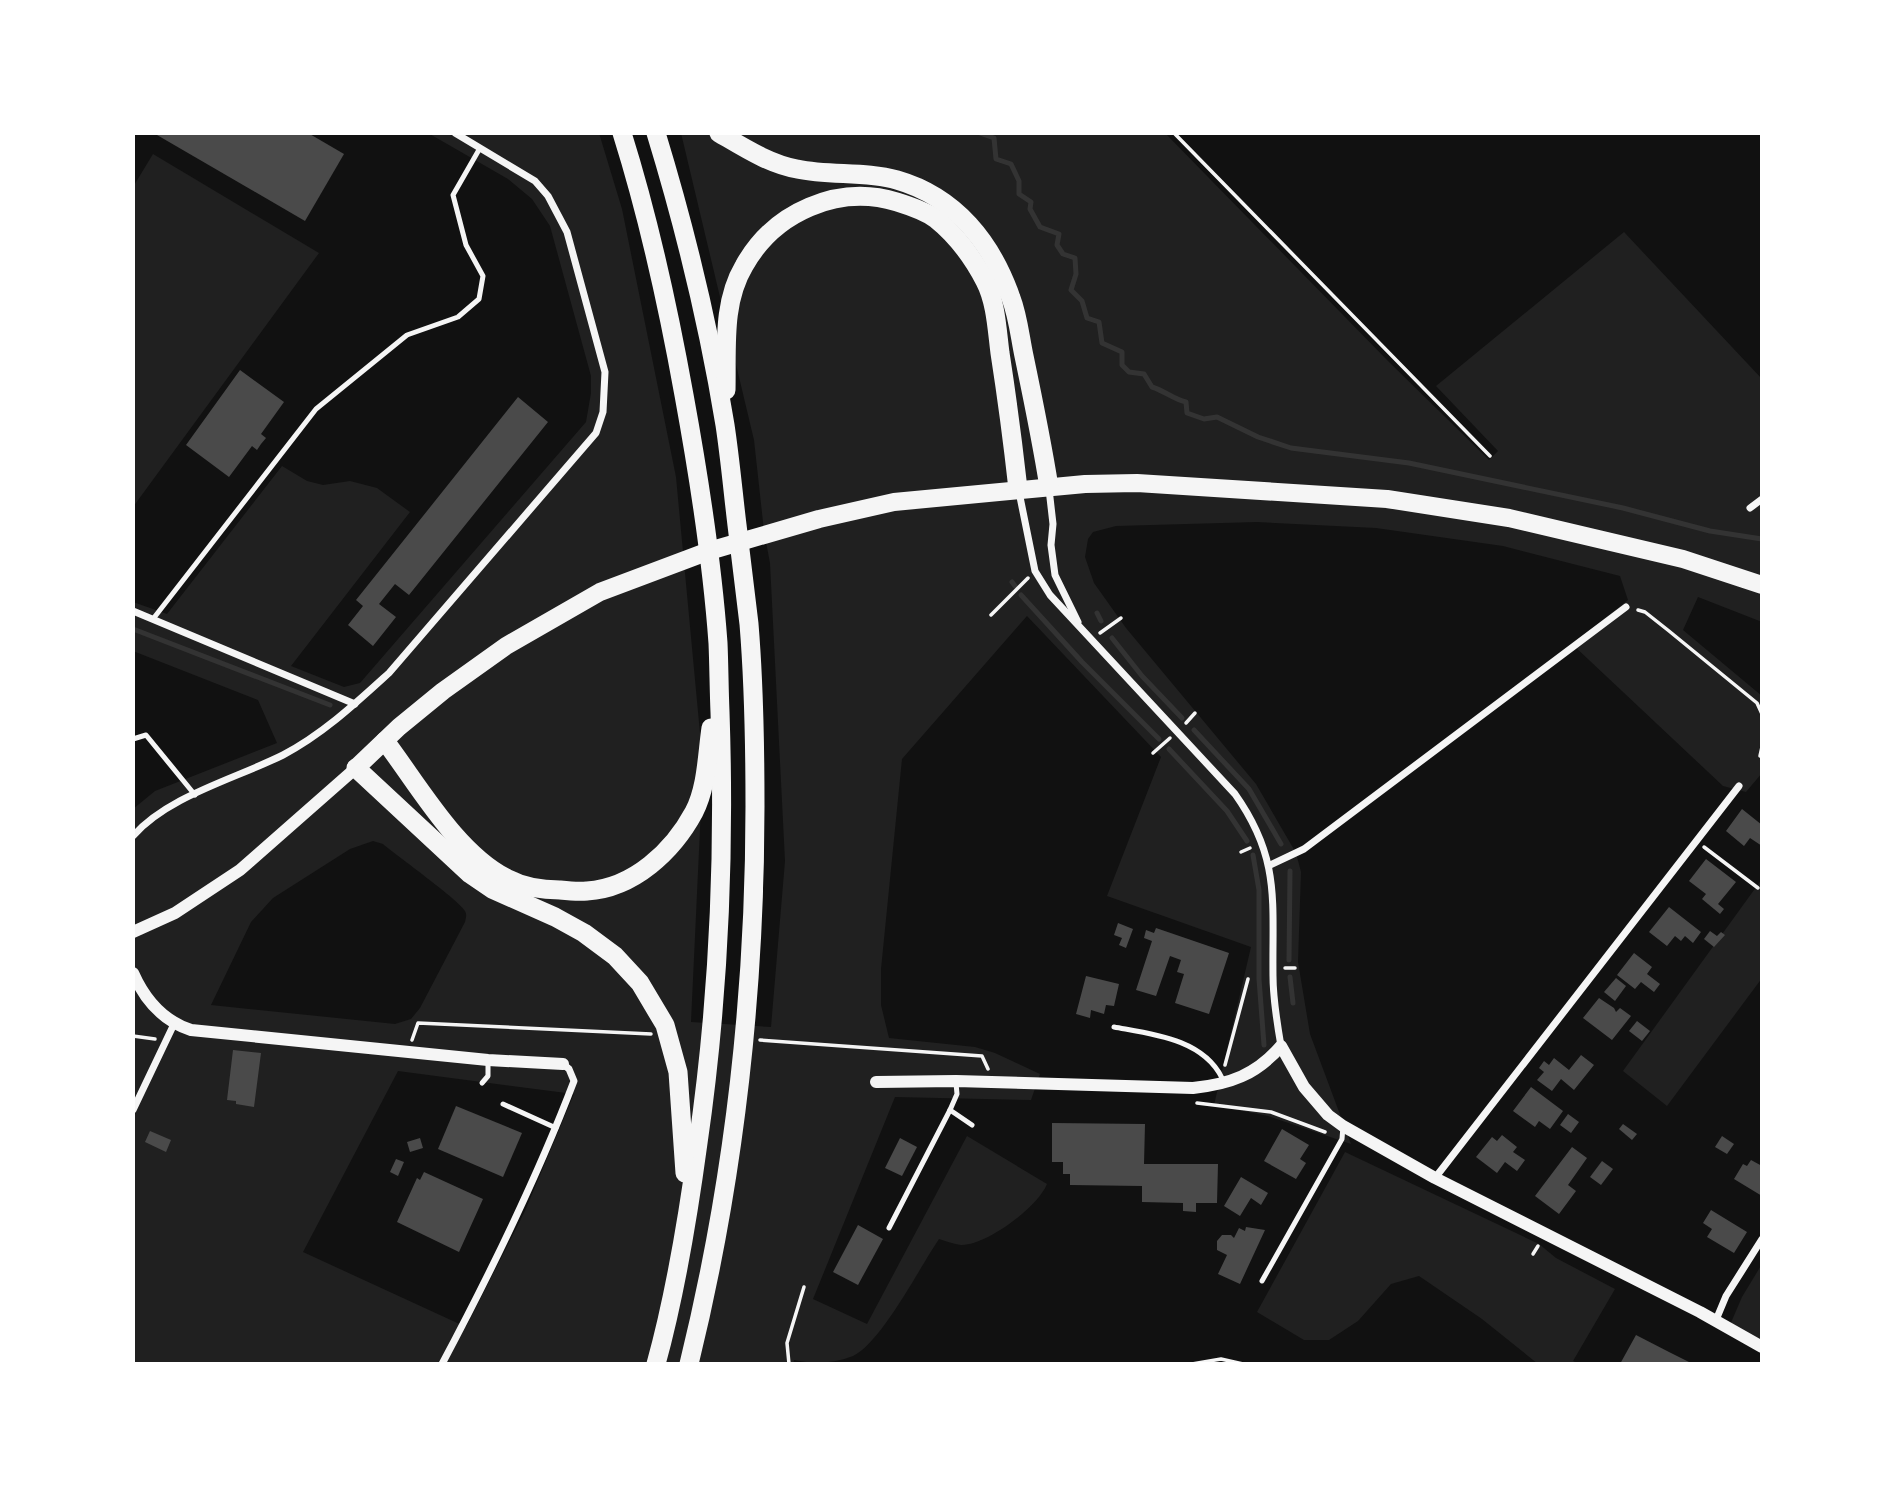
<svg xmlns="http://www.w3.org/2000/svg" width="1895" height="1497" font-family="Mulish,sans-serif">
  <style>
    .green { fill: #202020; fill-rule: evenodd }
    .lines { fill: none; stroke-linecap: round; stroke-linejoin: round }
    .stream { stroke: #333; stroke-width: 5 }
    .building { fill: #4a4a4a }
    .path { stroke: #f5f5f5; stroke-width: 3.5 }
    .service { stroke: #f5f5f5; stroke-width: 5 }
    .minor { stroke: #f5f5f5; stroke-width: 7 }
    .tertiary { stroke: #f5f5f5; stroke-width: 12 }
    .primary { stroke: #f5f5f5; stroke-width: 18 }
    .motorway { stroke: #f5f5f5; stroke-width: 19 }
  </style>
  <rect width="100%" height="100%" fill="#111"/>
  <g class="green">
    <path d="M428,133H599L622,209L676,477L703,765L691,1022L771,1027L785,861L770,563L764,531L754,440L681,133H1165L1388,361L1489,460L1498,451L1436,386L1624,232L1762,379V622L1698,597L1683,630L1762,696V773L1746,792L1723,786L1572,644L1628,600L1620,576L1503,546L1376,528L1257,522L1116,526L1093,532L1088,539L1085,557L1094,583L1126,628L1256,784L1296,853L1301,872L1298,962L1310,1034L1351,1144L1268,1116L1214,1105L1251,947L1107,896L1161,757L1027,616L902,759L881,969V1005L889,1038L975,1047L995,1053L1040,1074L1031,1100L895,1097L813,1299L867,1324L967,1136L1047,1184C1038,1207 986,1246 961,1245C954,1244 946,1241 939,1239C920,1267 881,1343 853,1356C833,1364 814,1364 794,1360L793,1364H133V809L155,791L277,743L258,700L133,651V602L167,614L282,466L307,481L323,485L350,481L377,488L410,512L291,666L344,687L360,683L586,422L591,393V376L550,226L532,199L508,179ZM373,841L383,844C396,855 460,901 465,911C467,915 466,917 465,922L420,1008L411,1019L395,1024L211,1005L251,922L273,898L350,849ZM398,1071L574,1094L525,1211L466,1327L303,1252Z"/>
    <polygon points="153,154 319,253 133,507 133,187"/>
    <polygon points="1762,879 1762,978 1667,1106 1623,1071"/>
    <polygon points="1345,1152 1539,1244 1556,1258 1615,1289 1573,1361 1579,1364 1538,1364 1482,1319 1419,1276 1391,1284 1358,1321 1329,1340 1304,1340 1257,1312"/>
    <polygon points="1762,1264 1762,1344 1730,1325 1742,1297"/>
  </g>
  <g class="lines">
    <g class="stream">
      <path d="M980,133L994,138L996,159L1011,164L1019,181V194L1031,202L1030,209L1040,227L1059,234L1057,245L1063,254L1075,258L1076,274L1071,290L1082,301L1087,318L1099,322L1102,343L1122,352V365L1129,372L1144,374L1152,387C1165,391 1173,399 1186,402L1187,413L1204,419L1217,417L1258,437L1291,448L1409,463L1623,508L1710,531L1762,539"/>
      <polyline points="1012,582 1015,586"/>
      <polyline points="1021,595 1082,662 1159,739"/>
      <polyline points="1097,613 1101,621"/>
      <polyline points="133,629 330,705"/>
      <polyline points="1112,638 1142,676 1182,718"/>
      <polyline points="1194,730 1249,789 1281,844"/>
      <polyline points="1169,749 1227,811 1247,841"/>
      <polyline points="1253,855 1259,890 1259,979 1264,1045"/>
      <polyline points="1289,960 1290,871"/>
      <polyline points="1290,977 1293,1003"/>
    </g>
  </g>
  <g class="building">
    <polygon points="158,133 308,133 344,154 305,221 157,135"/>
    <polygon points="240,370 284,402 261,434 266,438 261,444 257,450 252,446 229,477 186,445"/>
    <polygon points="518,397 548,422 409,595 395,584 379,604 396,617 373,646 348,625 363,606 356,600"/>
    <polygon points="1742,809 1762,825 1762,846 1750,838 1744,846 1726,831"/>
    <polygon points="1706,859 1736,882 1718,904 1724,909 1720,914 1702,899 1706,894 1689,881"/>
    <polygon points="1669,907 1701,932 1693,943 1685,936 1681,941 1675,936 1667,946 1649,932"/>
    <polygon points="1118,923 1133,929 1126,948 1119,945 1122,938 1114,935"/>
    <polygon points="1156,928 1229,953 1209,1014 1175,1003 1184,974 1177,972 1181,960 1170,956 1156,996 1136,990 1152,941 1144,938 1146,930 1154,933"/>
    <polygon points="1710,931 1717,936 1721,932 1725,935 1714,947 1704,939"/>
    <polygon points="1634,953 1652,967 1647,974 1660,984 1654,992 1641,982 1635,989 1617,975"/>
    <polygon points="1086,976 1119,984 1114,1006 1106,1005 1104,1014 1091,1010 1090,1018 1076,1014"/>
    <polygon points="1616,978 1626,986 1615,1001 1604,992"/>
    <polygon points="1599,998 1614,1008 1616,1012 1620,1008 1631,1016 1612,1040 1583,1018"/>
    <polygon points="1637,1021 1650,1031 1642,1041 1629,1031"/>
    <polygon points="233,1050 261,1053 254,1107 236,1104 236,1101 227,1100"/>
    <polygon points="1581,1055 1594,1065 1574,1090 1561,1079 1552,1091 1537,1080 1544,1072 1539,1068 1544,1061 1549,1065 1554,1058 1569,1070"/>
    <polygon points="1531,1087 1563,1111 1550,1129 1539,1121 1535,1127 1513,1111"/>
    <polygon points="456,1106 522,1133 503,1177 438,1149"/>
    <polygon points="1568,1114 1579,1122 1571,1133 1560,1125"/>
    <polygon points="1052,1123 1145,1124 1144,1164 1218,1164 1217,1203 1196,1203 1196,1212 1183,1211 1183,1203 1142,1202 1142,1186 1070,1185 1070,1174 1063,1174 1063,1162 1052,1162"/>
    <polygon points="1623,1124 1637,1134 1632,1140 1619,1129"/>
    <polygon points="1282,1129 1309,1145 1300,1159 1306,1163 1296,1179 1264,1161"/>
    <polygon points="150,1131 171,1140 166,1152 145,1142"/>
    <polygon points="1502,1135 1517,1147 1513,1152 1525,1160 1517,1171 1505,1162 1497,1173 1476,1157 1492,1137 1497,1141"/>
    <polygon points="1722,1136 1734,1144 1727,1154 1715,1147"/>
    <polygon points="420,1138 423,1148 410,1152 407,1142"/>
    <polygon points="900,1138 917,1147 902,1176 885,1168"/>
    <polygon points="1572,1147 1587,1158 1568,1185 1576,1191 1559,1214 1535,1196"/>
    <polygon points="396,1159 404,1162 398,1176 390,1172"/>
    <polygon points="1751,1160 1762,1166 1762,1196 1734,1179 1743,1164 1747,1166"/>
    <polygon points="1602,1161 1613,1169 1601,1185 1590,1177"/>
    <polygon points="424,1172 483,1199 459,1252 397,1222 417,1178 420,1180"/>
    <polygon points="1241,1177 1268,1193 1261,1205 1251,1198 1240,1216 1224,1206"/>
    <polygon points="1711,1210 1747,1232 1734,1253 1707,1237 1712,1229 1703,1223"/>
    <polygon points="858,1225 883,1239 858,1285 833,1272"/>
    <polygon points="1246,1227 1265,1230 1240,1284 1218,1274 1227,1255 1217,1250 1217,1241 1222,1235 1231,1235 1234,1238 1239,1228 1245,1231"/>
    <polygon points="1636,1335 1669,1352 1693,1364 1620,1364"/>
  </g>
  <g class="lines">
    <g class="path">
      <polyline points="1174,133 1490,456"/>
      <polyline points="1638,610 1645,612 1669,631 1757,703 1762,714"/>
      <polyline points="991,615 1028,578"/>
      <polyline points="1100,633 1121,618"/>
      <polyline points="1186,723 1195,713"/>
      <polyline points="1153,753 1170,738"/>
      <polyline points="1760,756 1762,747"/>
      <polyline points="1704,847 1758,888"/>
      <polyline points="1241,852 1250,848"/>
      <polyline points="1285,968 1295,968"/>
      <polyline points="133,1036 155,1039"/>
      <polyline points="412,1040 418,1023 651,1034"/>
      <polyline points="760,1040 982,1056 988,1069"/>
      <polyline points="1225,1065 1248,979"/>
      <polyline points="1197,1103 1271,1112 1325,1132"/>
      <polyline points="1533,1254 1538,1246"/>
      <polyline points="789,1364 787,1343 804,1287"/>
      <polyline points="1192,1364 1221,1359 1243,1364"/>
    </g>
    <g class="service">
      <polyline points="153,619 316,409 407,335 458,317 479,299 483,276 466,245 453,195 480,148"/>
      <polyline points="133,739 146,735 195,795"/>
      <path d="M1114,1027C1152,1034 1203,1039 1222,1078L1221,1082"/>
      <polyline points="482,1083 488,1076 488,1060"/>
      <polyline points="503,1104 556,1128"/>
      <polyline points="950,1110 972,1125"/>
      <polyline points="889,1228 950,1110 957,1094 956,1083"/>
      <polyline points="1262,1281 1342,1139 1343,1126"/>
    </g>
    <g class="minor">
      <polyline points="1049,489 1053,524 1051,545 1055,575 1078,622"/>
      <path d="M1019,492L1035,571L1050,595L1235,794C1281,859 1272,902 1273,976C1273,1000 1277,1023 1281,1046"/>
      <polyline points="1750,508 1762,499"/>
      <polyline points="133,611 355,704"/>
      <path d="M133,836C168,796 235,779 283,755C323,734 356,703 389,673L596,433L603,412L605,372L567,232L548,196L535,181L455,133"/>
      <polyline points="1270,865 1304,849 1626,607"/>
      <polyline points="133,1110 174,1024"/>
      <polyline points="1435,1178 1739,786"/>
      <polyline points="1716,1320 1726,1296 1762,1239"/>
      <path d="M442,1364C491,1272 537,1178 574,1081L569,1069L563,1064"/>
    </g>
    <g class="tertiary">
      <polyline points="133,932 175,913 240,870 356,768"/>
      <path d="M133,973C145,1000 163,1021 191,1030L488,1060L563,1064"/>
      <path d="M876,1082L956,1081L1193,1088C1230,1084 1256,1075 1281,1046L1304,1087L1328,1115L1343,1126L1435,1178L1700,1312L1762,1347"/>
    </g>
    <polyline class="primary" points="356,768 399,727 443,691 506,646 600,592 709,551 819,519 894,502 1085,484 1137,483 1387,499 1509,518 1683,559 1762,585"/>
    <g class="motorway">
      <path d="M622,133C649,219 668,306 684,395C699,477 712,560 718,643C719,666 719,689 720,712C725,858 719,998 698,1143C688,1217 676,1292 656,1364"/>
      <path d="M656,133C685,228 709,327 725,425C730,458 733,492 737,525C741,558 745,591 749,624C754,685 755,745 755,806C755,994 734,1181 689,1364"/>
      <path d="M719,133C743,147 769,164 797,169C830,176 865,171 897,180C956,197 992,243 1011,298C1018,316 1020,337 1024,356C1033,399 1042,443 1049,487"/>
      <path d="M726,390C727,348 722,303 744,266C774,212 838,184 897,202C910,206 925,211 936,219C956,235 973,258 985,281C996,302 997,330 1000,353C1007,398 1013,444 1018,489"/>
      <path d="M385,741C419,786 457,854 508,879C523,887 544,890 560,890C569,891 578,892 587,891C634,888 673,851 694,812C707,787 707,755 711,728"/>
      <polyline points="356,768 470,874 492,889 555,917 584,933 615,956 640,983 665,1025 678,1072 685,1173"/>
    </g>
  </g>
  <rect width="1895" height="1497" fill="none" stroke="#ffffff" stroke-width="270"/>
</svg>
